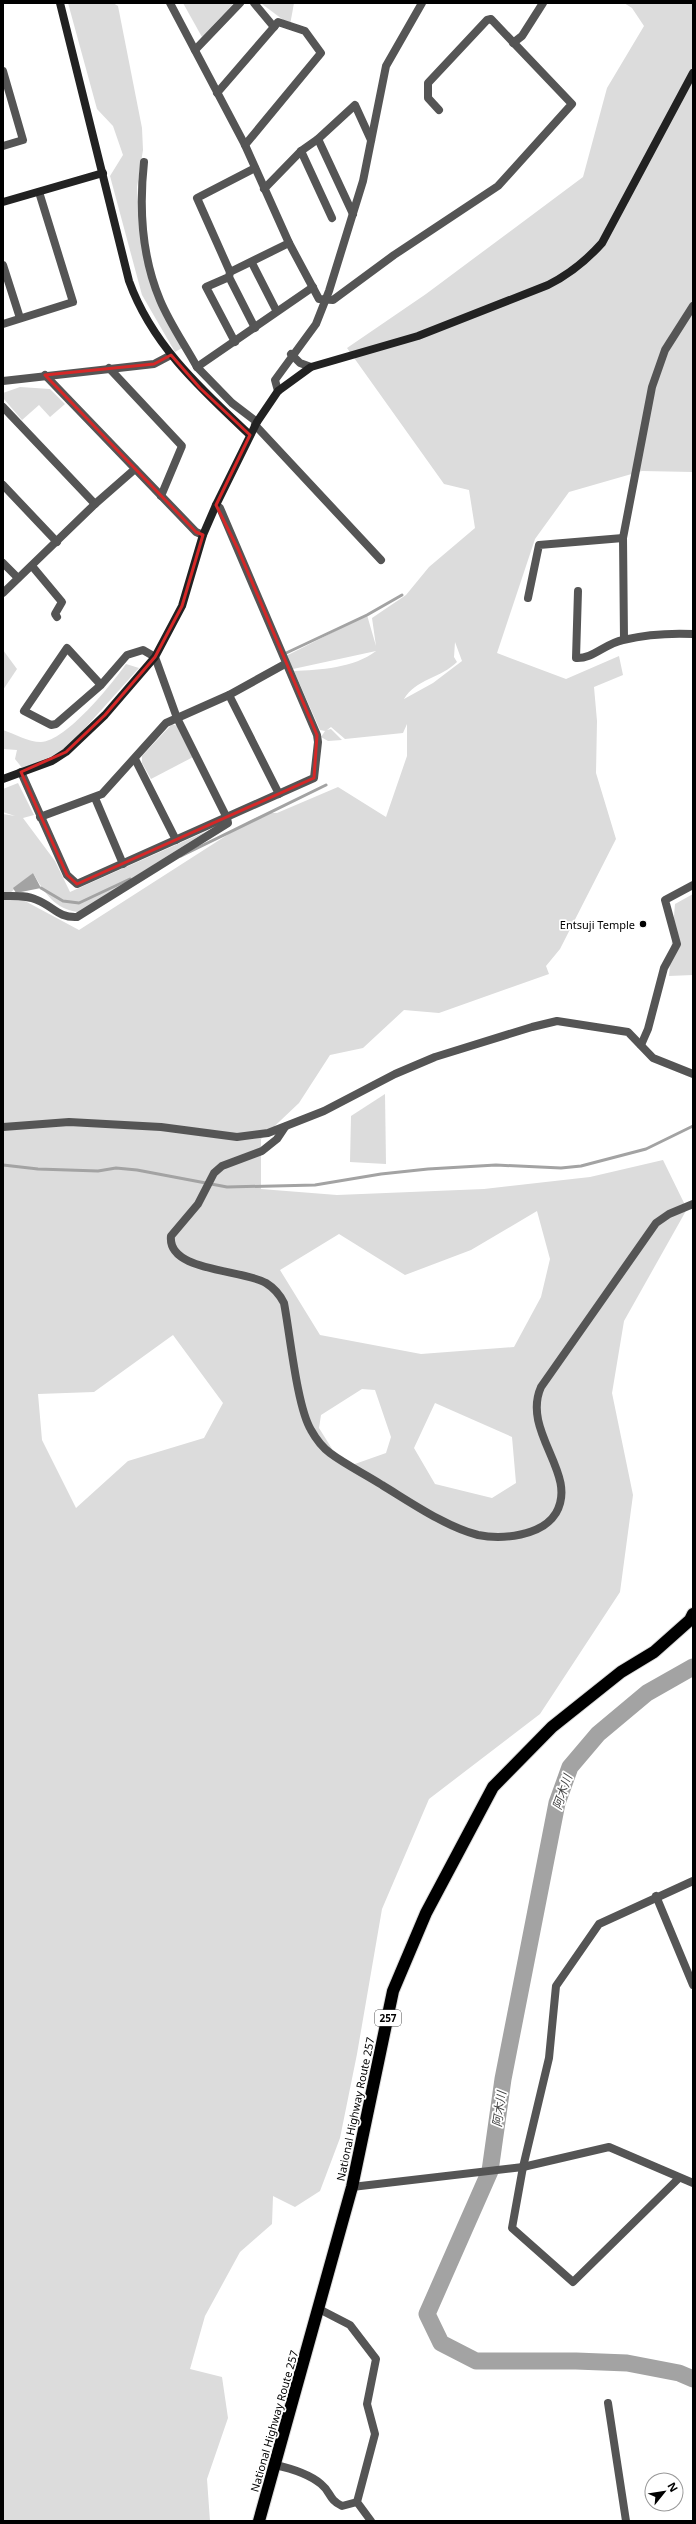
<svg xmlns="http://www.w3.org/2000/svg" width="696" height="2524" font-family="'Noto Sans','Noto Sans JP',sans-serif">
  <style>
    .green { fill: #dcdcdc; fill-rule: evenodd }
    .water { fill: #a3a3a3 }
    .lines { fill: none; stroke-linecap: round; stroke-linejoin: round }
    .stream { stroke: #a3a3a3; stroke-width: 3 }
    .river { stroke: #a3a3a3; stroke-width: 17 }
    .highway-casing { stroke: #dbdbdb; stroke-width: 14 }
    .street { stroke: #555; stroke-width: 8 }
    .secondary { stroke: #222; stroke-width: 8 }
    .highway { stroke: #000; stroke-width: 12 }
    .marked { fill: none; stroke: #d62828; stroke-width: 3; stroke-linejoin: round }
    .poi-dot { fill: #000; stroke: #fff; stroke-width: 1.5 }
    .labels { text-anchor: middle; dominant-baseline: central; stroke-width: 3.5; stroke-linejoin: round; paint-order: stroke }
    .shield { fill: #fff; stroke: #4c4c4c; stroke-width: 1 }
    .shield-label { font-size: 10px; font-weight: bold; fill: #000 }
    .poi-label { font-size: 11px; fill: #000; stroke: #fff; text-anchor: end }
    .street-label { font-size: 11px; fill: #000; stroke: #fff }
    .water-label { font-size: 12px; font-style: italic; fill: #444; stroke: #fff }
  </style>
  <rect width="100%" height="100%" fill="#fff"/>
  <g class="green">
    <polygon points="68,3 113,3 118,6 142,128 143,150 137,187 140,233 151,284 182,348 175,352 142,295 110,176 123,155 113,126 97,109"/>
    <polygon points="183,3 234,3 202,37"/>
    <polygon points="261,3 294,3 290,25 262,4"/>
    <path d="M624,3H693V472L642,471L569,492L535,539L497,653L566,679L619,656L623,675L594,687L597,721L596,773L616,839L560,949L546,966L549,974L439,1013L404,1010L363,1048L330,1055L299,1103L261,1139V1189L337,1195L484,1189L590,1177L663,1160L687,1209L624,1321L612,1393L633,1495L620,1592L540,1714L429,1799L382,1909L357,2054L340,2138L320,2191L295,2207L273,2196L272,2224L240,2252L205,2316L190,2369L222,2377L228,2418L207,2479L210,2521H3V814L15,816L3,812V789L18,783L34,815L23,818L55,861L70,892L207,831L79,912C55,910 44,892 33,873L10,893L79,930L249,821L267,813H277L338,787L386,817L407,756V724L403,733L345,739L331,727L327,730L331,729L342,740L328,741L321,737L325,731L320,730L294,671C320,670 354,668 376,651L293,669L286,656L367,615L376,646L372,618L406,595L429,567L475,528L469,490L444,484L347,348L426,294L583,177L607,88L644,26L632,8ZM455,642L462,661L433,683L404,699C416,679 441,678 457,662L454,657ZM537,1211L550,1259L541,1297L514,1347L421,1354L320,1335L280,1270L339,1234L405,1275L471,1250ZM173,1335L223,1403L204,1438L128,1461L76,1508L42,1440L38,1394L94,1392ZM362,1389L375,1390L391,1437L386,1453L352,1465L339,1460L319,1428L321,1415ZM435,1403L512,1437L516,1483L492,1498L435,1484L414,1448Z"/>
    <polygon points="20,387 50,389 65,404 50,417 39,405 22,420 3,398 3,393"/>
    <polygon points="3,650 17,669 3,690"/>
    <path d="M126,664L139,668L68,747L48,759L23,769L15,759L17,750L3,749V730C15,734 28,742 41,742C66,741 112,684 126,664Z"/>
    <polygon points="172,724 180,727 195,756 151,779 142,763 142,756"/>
    <polygon points="693,894 693,975 669,976 675,904"/>
    <polygon points="385,1094 386,1164 350,1162 351,1116"/>
  </g>
  <polygon class="water" points="33,873 41,888 16,893 13,888"/>
  <g class="lines">
    <g class="stream">
      <polyline points="284,654 367,615 402,595"/>
      <polyline points="181,856 326,785"/>
      <polyline points="41,888 63,901 79,903 130,879"/>
      <polyline points="3,1165 38,1169 98,1171 116,1168 137,1170 227,1187 315,1185 381,1174 428,1169 496,1165 561,1168 581,1166 646,1149 693,1126"/>
    </g>
    <polyline class="river" points="693,1667 647,1693 598,1734 570,1767 557,1803 503,2079 490,2171 427,2314 441,2343 476,2361 576,2361 627,2363 679,2373 693,2379"/>
    <defs>
      <polyline id="highway" points="259,2521 352,2187 393,1991 426,1913 493,1787 552,1727 621,1672 654,1652 690,1620 693,1614"/>
    </defs>
    <use href="#highway" class="highway-casing"/>
    <g class="street">
      <polyline points="170,3 245,145 289,243 319,299 333,300 394,255 498,186 572,104 491,19 487,20 428,83 428,98 439,110"/>
      <polyline points="513,43 522,36 543,3"/>
      <polyline points="195,50 240,3"/>
      <polyline points="3,71 23,140 3,146"/>
      <polyline points="217,93 274,27"/>
      <polyline points="318,139 353,214"/>
      <polyline points="245,145 321,53 305,31 278,22 274,27 254,3"/>
      <polyline points="301,151 332,218"/>
      <path d="M144,162C139,208 142,257 160,300C170,324 185,345 197,367"/>
      <polyline points="264,189 301,151 318,139 355,105 371,140"/>
      <polyline points="252,263 276,310"/>
      <polyline points="3,265 20,318"/>
      <polyline points="230,272 197,198 255,168"/>
      <polyline points="229,277 255,328"/>
      <polyline points="3,324 73,302 39,192"/>
      <polyline points="235,342 206,287 229,277 230,272 289,243"/>
      <polyline points="291,354 300,363 311,367"/>
      <polyline points="109,368 182,446 161,496"/>
      <polyline points="45,375 196,532 203,535"/>
      <polyline points="3,381 154,364 171,355"/>
      <polyline points="278,391 275,380 316,324 329,291 363,181 386,66 422,3"/>
      <polyline points="3,407 95,504"/>
      <polyline points="257,422 232,403 197,367 313,287"/>
      <polyline points="255,425 381,560"/>
      <polyline points="3,485 57,542"/>
      <polyline points="3,563 18,578"/>
      <polyline points="32,566 62,602 55,614 57,617"/>
      <path d="M578,591L576,658C593,659 604,644 623,640C644,635 671,633 693,634"/>
      <polyline points="3,593 95,504 135,469"/>
      <polyline points="528,598 539,545 623,538"/>
      <polyline points="624,639 623,538 652,387 665,350 693,306"/>
      <polyline points="229,695 279,794"/>
      <polyline points="135,759 176,840"/>
      <polyline points="21,772 67,875 77,884 314,778 318,742 317,735 220,508 216,505"/>
      <polyline points="95,798 123,864"/>
      <polyline points="40,817 102,794 166,723 229,695 285,664"/>
      <path d="M3,896C14,896 27,895 37,900C53,906 58,918 77,917L228,823L227,818L177,718L155,657L143,650L127,655L101,685L56,724L51,725L24,711L67,648L101,685"/>
      <polyline points="641,1045 648,1029 664,968 677,944 665,900 693,885"/>
      <polyline points="3,1127 69,1122 161,1127 237,1137 268,1133 324,1111 395,1074 435,1057 532,1027 557,1021 628,1032 653,1058 693,1074"/>
      <path d="M285,1127L277,1139L262,1151L222,1166L214,1173L198,1204L171,1236C167,1272 243,1269 266,1283C274,1288 280,1295 284,1303C290,1334 297,1407 311,1430C316,1439 322,1447 330,1453C346,1465 365,1474 382,1485C410,1502 446,1527 478,1535C502,1540 542,1536 556,1513C579,1474 521,1432 541,1387L656,1223L669,1214L693,1204"/>
      <polyline points="656,1896 693,1985"/>
      <polyline points="679,2178 573,2282 512,2228 523,2167 549,2058 556,1986 599,1924 693,1881"/>
      <polyline points="352,2187 523,2167 609,2147 693,2183"/>
      <polyline points="319,2309 350,2325 376,2359 367,2404 375,2434 357,2502 371,2521"/>
      <polyline points="608,2403 626,2521"/>
      <path d="M275,2465C289,2468 309,2474 321,2484C331,2492 328,2499 342,2506L357,2502"/>
    </g>
    <g class="secondary">
      <path d="M60,3L129,281C152,345 201,389 250,435"/>
      <polyline points="3,202 103,173"/>
      <path d="M3,779L52,761L66,752L105,715L155,657L182,606L203,535L216,505L257,422L278,391L311,367L418,336L548,285C570,274 586,261 602,243L693,73"/>
    </g>
    <use href="#highway" class="highway"/>
  </g>
  <path class="marked" d="M171,355L200,388L250,435L216,505L238,549L317,735L314,778L77,884L67,875L21,772L66,752L105,715L155,657L182,606L203,535L196,532L45,375L154,364Z"/>
  <circle class="poi-dot" cx="643" cy="924" r="4"/>
  <g class="labels">
    <rect class="shield" x="375" y="2010" width="26" height="16" rx="3"/>
    <g class="shield-label">
      <text x="388" y="2018">257</text>
    </g>
    <g class="poi-label">
      <text x="635" y="924">Entsuji Temple</text>
    </g>
    <g class="street-label">
      <text transform="translate(355 2109) rotate(-78)">National Highway Route 257</text>
      <text transform="translate(274 2421) rotate(-74)">National Highway Route 257</text>
    </g>
    <g class="water-label">
      <text transform="translate(562 1792) rotate(-71)">阿木川</text>
      <text transform="translate(499 2109) rotate(-82)">阿木川</text>
    </g>
  </g>
  <rect width="696" height="2524" fill="none" stroke="#000000" stroke-width="8"/>
  <g transform="translate(664 2492) rotate(60)"><circle r="19" fill="#ffffff" stroke="#999999"/>
  <path d="M0-3L7 15L0 10L-7 15Z" fill="#000000"/>
  <text y="-6" font-size="11" font-weight="bold" text-anchor="middle" fill="#000000">N</text>
  </g>
</svg>
